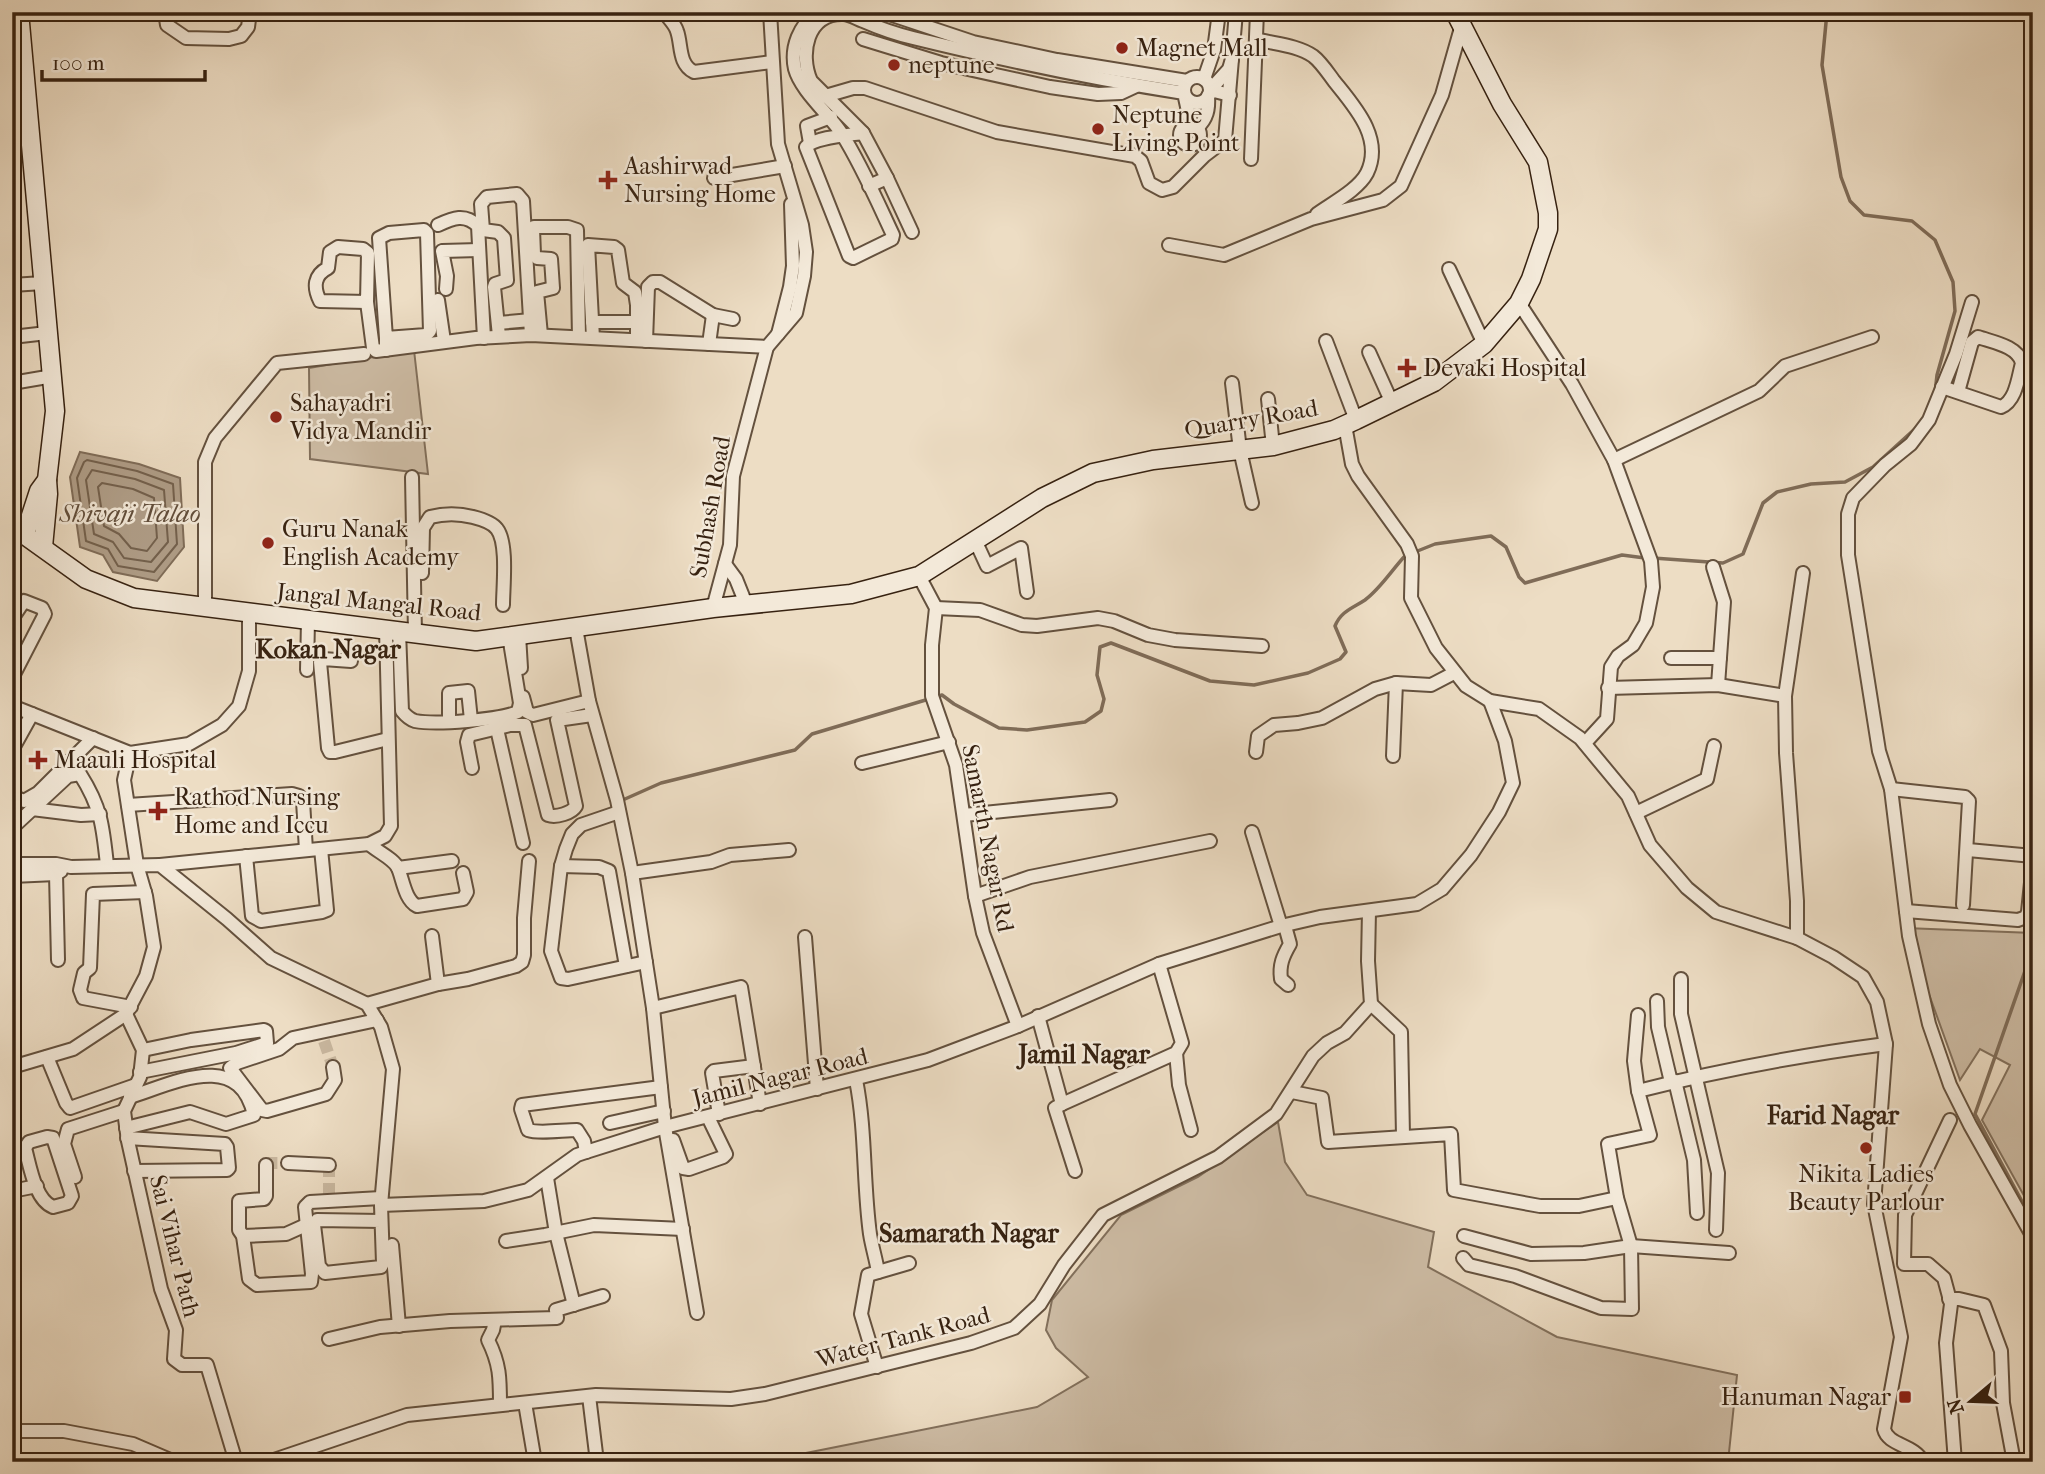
<svg xmlns="http://www.w3.org/2000/svg" width="2045" height="1474" font-family="'IM FELL French Canon',serif">
  <style>
    .green { fill: #cebda6; stroke: #82705c; stroke-width: 2 }
    .water { fill: #af9d87; stroke: #7f6c58; stroke-width: 2 }
    .lines { fill: none; stroke-linecap: round; stroke-linejoin: round }
    .shore { stroke: #73604c; stroke-width: 2 }
    .stream { stroke: #7f6c58; stroke-width: 3.5 }
    .street-tunnel { stroke: #c9b8a0; stroke-width: 12; stroke-dasharray: 12 6; stroke-linecap: butt }
    .street-casing { stroke: #64513e; stroke-width: 16 }
    .secondary-casing { stroke: #372211; stroke-width: 21 }
    .street { stroke: #f3e9d9; stroke-width: 12 }
    .secondary { stroke: #f3e9d9; stroke-width: 18 }
    .poi-dot { fill: #8f2418; stroke: #f3e9d9; stroke-width: 2.5 }
    .labels { text-anchor: middle; dominant-baseline: central; stroke-width: 5; stroke-linejoin: round; paint-order: stroke }
    .poi-label { font-size: 24px; fill: #372211; stroke: #f3e9d9; text-anchor: start }
    .street-label { font-size: 24px; fill: #372211; stroke: #f3e9d9 }
    .water-label { font-size: 26px; font-style: italic; fill: #614d3a; stroke: #f3e9d9 }
    .neighbourhood-label { font-size: 26px; font-weight: bold; fill: #372211; stroke: #f3e9d9 }
  </style>
  <rect width="100%" height="100%" fill="#edddc4"/>
  <filter id="stains"><feTurbulence type="fractalNoise" baseFrequency=".00286" numOctaves="4"/><feColorMatrix values="0 0 0 0 .2 0 0 0 0 .09 0 0 0 0 .02 0 0 0 .5 -.17"/></filter>
  <radialGradient id="worn" r=".72"><stop offset=".6" stop-color="#630" stop-opacity="0"/><stop offset="1" stop-color="#630" stop-opacity=".3"/></radialGradient>
  <g class="green">
    <polygon points="414,350 428,474 310,459 309,368"/>
    <polygon points="1905,928 2033,933 2033,1212 1982,1120 2010,1065 1980,1049 1960,1080"/>
    <polygon points="1278,1122 1285,1162 1307,1195 1434,1232 1428,1267 1557,1337 1737,1375 1728,1462 786,1462 796,1455 1037,1407 1088,1377 1056,1348 1046,1330 1052,1300 1121,1215 1198,1177"/>
  </g>
  <polygon class="water" points="80,452 139,464 180,478 184,547 157,581 113,572 103,555 80,547 70,477"/>
  <g class="lines">
    <g class="shore">
      <polygon points="87,460 137,471 173,484 177,544 154,572 118,566 108,549 86,541 77,478 84,462"/>
      <polygon points="92,470 135,479 164,490 168,542 151,562 124,558 113,542 94,534 86,480"/>
      <polygon points="102,483 133,489 154,498 157,538 147,551 131,548 119,534 104,526 98,487"/>
    </g>
    <g class="stream">
      <polyline points="1827,12 1822,65 1841,177 1850,201 1864,215 1912,221 1935,240 1953,282 1955,311 1937,375 1935,393"/>
      <polyline points="1415,552 1435,544 1491,536 1506,547 1519,577 1525,583 1622,555 1645,558"/>
      <polyline points="1653,558 1723,563 1743,554 1763,503 1777,492 1811,484 1845,482 1873,467 1917,427"/>
      <path d="M936,697L942,695L954,704L999,728L1027,730L1085,722L1101,711L1104,699L1097,675L1100,647L1111,643L1210,681L1254,685L1308,673L1340,659L1346,652L1335,626C1341,611 1353,608 1365,600C1380,589 1392,570 1404,557L1408,555"/>
      <polyline points="625,799 661,783 795,750 812,734 929,699"/>
      <polyline points="2033,948 1975,1114 2033,1222"/>
    </g>
    <g class="street-tunnel">
      <polyline points="324,1041 333,1067"/>
      <polyline points="266,1165 269,1163 288,1163"/>
      <polyline points="329,1165 329,1194"/>
    </g>
    <defs>
      <g id="street">
        <polyline points="165,12 167,25 186,38 229,39 241,36 248,27 250,12"/>
        <path d="M664,12C668,18 675,24 677,31C682,45 678,64 694,72L772,62"/>
        <path d="M817,12C800,25 790,47 795,69C801,91 829,114 842,134C862,166 877,201 893,235L892,239L853,258L849,256L806,147C815,137 849,135 863,133"/>
        <polyline points="883,12 973,42 1057,60 1187,81"/>
        <polyline points="863,39 941,63 1050,87 1098,94 1121,93 1136,86"/>
        <path d="M1256,39C1274,44 1297,45 1313,56C1321,62 1328,73 1334,81C1354,106 1384,138 1367,173C1358,190 1332,203 1317,214"/>
        <circle cx="1197" cy="90" r="13"/>
        <polyline points="1204,79 1214,50 1219,12"/>
        <polyline points="1230,95 1210,90 1229,69 1232,59 1236,12"/>
        <polyline points="815,99 853,88 865,88 997,132 1135,156 1141,161 1149,183 1162,190 1173,187 1204,156 1225,140 1232,59"/>
        <circle cx="1190" cy="135" r="10"/>
        <path d="M1197,128C1207,119 1209,109 1208,96"/>
        <polyline points="810,143 807,126 831,117"/>
        <polyline points="1251,159 1257,12"/>
        <polyline points="714,178 785,166"/>
        <polyline points="887,178 912,232"/>
        <path d="M869,186L887,178L863,133L811,81C799,54 807,13 843,14C850,14 857,19 863,21C879,28 896,34 913,38C1003,60 1093,79 1184,93L1191,125"/>
        <path d="M438,225C453,218 465,213 478,226L484,338"/>
        <polyline points="1169,245 1224,255 1311,219 1383,200 1401,186 1442,95 1461,28"/>
        <path d="M338,247L363,249L368,253L367,302L320,301C313,287 314,275 328,268L330,252Z"/>
        <polyline points="1449,269 1484,344"/>
        <polyline points="12,285 43,283"/>
        <polyline points="446,289 447,276 442,251 479,250"/>
        <polyline points="438,300 444,341"/>
        <polyline points="367,302 373,348 376,351 476,338 531,335 767,347"/>
        <polyline points="1972,302 1956,354 1929,420 1911,444 1885,465 1853,498 1848,514 1848,555 1879,751 1891,789 1909,936 1929,1024 1950,1085 1970,1125 2033,1237"/>
        <polyline points="1519,303 1572,384 1614,460 1651,561 1653,587 1646,623 1633,645 1618,656 1611,667 1607,719 1585,743"/>
        <polyline points="592,322 636,322"/>
        <polyline points="498,323 531,320"/>
        <polyline points="778,334 790,287 793,266 791,204"/>
        <polyline points="541,335 537,292 553,288 551,259 537,258 534,254 533,229 534,227 568,227 577,230 579,337"/>
        <polyline points="499,336 494,287 495,284 507,280 504,238 498,232 483,230 481,204 487,197 517,194 523,201 531,335"/>
        <polyline points="12,337 47,333"/>
        <polyline points="386,338 426,335 430,331 427,233 424,230 389,233 379,238 386,338 386,350"/>
        <polyline points="593,338 588,245 614,247 618,250 623,283 635,292 637,305 637,340"/>
        <polyline points="646,341 648,287 653,282 660,282 713,315 733,319"/>
        <polyline points="1326,341 1356,420"/>
        <polyline points="709,344 713,315"/>
        <polyline points="1369,352 1392,403"/>
        <polyline points="12,383 53,376"/>
        <polyline points="1232,383 1240,450 1252,503"/>
        <path d="M1942,387L2001,407C2016,401 2018,378 2022,363C2018,346 1992,342 1978,337L1972,342L1958,392"/>
        <polyline points="1268,399 1273,446"/>
        <path d="M1345,425L1352,464L1358,476L1407,544L1412,556L1411,598L1436,648L1466,686L1490,701L1539,709L1580,738L1628,796L1650,845L1687,888L1716,912L1797,938L1833,957L1863,977L1877,1002L1886,1044L1874,1204L1901,1337L1884,1429C1888,1446 1914,1444 1923,1462"/>
        <polyline points="1614,460 1759,391 1785,366 1872,337"/>
        <polyline points="412,477 415,633"/>
        <polyline points="975,540 987,566 1021,548 1027,592"/>
        <polyline points="725,564 736,579 746,604"/>
        <polyline points="1713,567 1724,602 1718,685"/>
        <path d="M415,572L422,573L423,528L430,517C445,513 458,513 473,517C481,519 492,522 497,529C508,543 503,587 503,605"/>
        <polyline points="919,576 936,608 932,645 932,696 956,765 975,896 983,933 1018,1026"/>
        <polyline points="205,607 205,462 215,438 277,363 364,354"/>
        <polyline points="713,608 730,545 733,476 767,347 796,313 804,276 806,252 802,225 778,144 770,12"/>
        <polyline points="936,608 980,610 1022,625 1037,626 1098,618 1114,621 1148,635 1175,640 1262,646"/>
        <polyline points="12,619 24,601 42,608 45,614 12,678"/>
        <polyline points="576,628 589,701 617,800 632,873 653,1008 665,1127 697,1313"/>
        <path d="M399,631L402,711C406,716 409,719 415,721C436,725 499,720 518,712L520,703L509,636"/>
        <polyline points="519,635 521,668"/>
        <polyline points="1671,658 1720,658"/>
        <polyline points="351,661 323,659 320,662 328,748 330,752 335,752 388,739"/>
        <polyline points="307,670 308,620"/>
        <polyline points="1608,688 1718,685 1785,696"/>
        <polyline points="523,697 527,712 533,715 589,701"/>
        <polyline points="12,706 130,753 189,744 222,725 239,706 249,671 249,613"/>
        <polyline points="449,721 449,693 468,691 471,720"/>
        <polyline points="497,729 523,843"/>
        <polyline points="12,750 32,714"/>
        <polyline points="1256,752 1258,736 1274,725 1298,723 1322,718 1375,689 1396,683 1431,685 1454,673"/>
        <polyline points="1393,756 1396,683"/>
        <polyline points="862,763 949,742"/>
        <path d="M472,768L467,742L469,735L510,725H525L548,815C556,818 572,813 576,806L557,720L592,715"/>
        <polyline points="1891,789 1965,797 1969,801 1963,905"/>
        <polyline points="12,796 24,801 38,793 93,738"/>
        <polyline points="128,805 292,794 299,796 303,801 306,850"/>
        <polyline points="32,809 81,815 100,814"/>
        <polyline points="619,812 581,825 572,834 566,849 561,866 551,951 561,978 568,979 646,962"/>
        <polyline points="1636,813 1707,779 1714,746"/>
        <polyline points="964,815 1110,800"/>
        <path d="M12,828L68,776L80,774C101,807 103,826 107,865"/>
        <polyline points="1252,832 1281,926"/>
        <path d="M369,844C378,852 394,859 398,868L452,861"/>
        <polyline points="1968,850 2033,856"/>
        <polyline points="246,856 252,916 261,921 322,912 327,910 321,849"/>
        <polyline points="12,864 56,864 71,867 160,865 227,919 271,958 367,1004 381,1027 393,1069 381,1205 484,1201 528,1190 577,1155 586,1152 665,1127 928,1060 1018,1026 1159,964 1281,926 1320,917 1417,904 1442,889 1471,855 1499,812 1513,783 1505,741 1490,701"/>
        <polyline points="160,865 369,844 385,836 391,826 386,629"/>
        <polyline points="561,866 599,867 609,871 626,966"/>
        <path d="M398,868C403,880 405,900 417,906L463,899L467,892L463,873"/>
        <polyline points="632,873 711,862 730,855 789,850"/>
        <polyline points="56,874 58,960"/>
        <polyline points="12,876 56,874 61,871"/>
        <polyline points="975,896 1030,877 1210,841"/>
        <polyline points="1906,911 2018,920 2026,917 2028,912 2033,863"/>
        <path d="M1285,926L1290,944C1283,956 1279,965 1281,979L1288,985"/>
        <polyline points="805,937 817,1089"/>
        <polyline points="1797,938 1797,901 1786,753 1785,696 1803,573"/>
        <polyline points="1681,979 1681,1014 1718,1173 1716,1230"/>
        <polyline points="438,984 468,979 516,966 522,962 524,955 524,918 529,861"/>
        <polyline points="1657,1001 1658,1027 1671,1082"/>
        <polyline points="367,1004 438,984 432,936"/>
        <polyline points="1371,1004 1401,1032 1403,1136"/>
        <polyline points="131,1007 83,998 80,990 84,973 90,968 93,894 145,892"/>
        <polyline points="653,1008 741,987 760,1104"/>
        <polyline points="126,1014 143,1050 140,1077 124,1111 128,1141 161,1289 176,1330 174,1359 182,1365 207,1365 236,1462"/>
        <polyline points="1638,1015 1634,1061 1638,1091"/>
        <polyline points="1038,1016 1062,1104 1055,1108 1075,1171"/>
        <polyline points="1176,1053 1179,1085 1191,1130"/>
        <polyline points="47,1057 66,1103 70,1108 136,1085"/>
        <polyline points="12,1067 73,1049 126,1014 146,976 154,947 146,896 137,865 124,780 130,753"/>
        <polyline points="333,1067 335,1080 326,1094 267,1111 262,1110 230,1068 237,1063 279,1049 293,1038 377,1020"/>
        <polyline points="140,1072 236,1053 267,1043 266,1031 264,1030 191,1040 143,1050"/>
        <path d="M856,1080C866,1130 863,1183 870,1234C872,1247 876,1259 878,1272"/>
        <polyline points="1675,1081 1694,1160 1697,1213"/>
        <polyline points="1292,1092 1322,1098 1328,1142 1451,1134 1454,1190 1540,1206 1579,1206 1617,1198"/>
        <polyline points="1062,1104 1176,1053 1182,1043 1159,964"/>
        <polyline points="719,1114 712,1073 714,1071 754,1066"/>
        <polyline points="1950,1120 1905,1215 1904,1264 1928,1264 1944,1278 1951,1304 1946,1343 1955,1462"/>
        <polyline points="610,1123 664,1111"/>
        <path d="M126,1128L190,1112L226,1124L254,1115C239,1048 172,1084 130,1097"/>
        <path d="M47,1137L53,1138L72,1196L68,1203L53,1207C35,1200 30,1166 25,1148L29,1142Z"/>
        <polyline points="127,1138 225,1144 227,1147 229,1168 227,1170 134,1171"/>
        <polyline points="673,1140 683,1168 689,1169 723,1157 726,1154 708,1117"/>
        <path d="M586,1152L584,1141L577,1130C563,1130 539,1134 528,1130L521,1109L522,1105L661,1087"/>
        <polyline points="288,1163 329,1165"/>
        <polyline points="266,1165 266,1196 264,1199 239,1201 239,1230 243,1236 249,1279 257,1285 311,1282 312,1274 305,1207 310,1202 381,1198"/>
        <polyline points="75,1177 64,1144 68,1129 124,1111"/>
        <polyline points="547,1178 556,1233 574,1305"/>
        <polyline points="12,1191 37,1186"/>
        <polyline points="381,1205 383,1263 381,1267 325,1273 319,1266 314,1225 317,1220 381,1221"/>
        <polyline points="243,1236 286,1234 306,1225"/>
        <polyline points="1464,1236 1531,1254 1584,1253 1631,1246 1729,1253"/>
        <polyline points="506,1241 545,1235 594,1225 683,1229"/>
        <polyline points="392,1245 399,1326"/>
        <path d="M1463,1258L1469,1265L1515,1276L1601,1308L1632,1309L1631,1246L1617,1198L1608,1144L1650,1135L1638,1091C1720,1070 1802,1055 1886,1044"/>
        <polyline points="1949,1299 1959,1299 1984,1305 2001,1351 2003,1403 2014,1462"/>
        <path d="M495,1320L493,1330L488,1340C500,1364 500,1378 500,1405"/>
        <polyline points="329,1339 380,1327 450,1321 557,1318 556,1310 603,1296"/>
        <polyline points="877,1367 861,1314 868,1275 909,1263"/>
        <polyline points="589,1396 597,1462"/>
        <polyline points="525,1403 535,1462"/>
        <polyline points="12,1431 64,1431 133,1444 175,1462"/>
        <polyline points="268,1462 407,1415 596,1395 731,1399 765,1394 971,1343 1014,1328 1040,1304 1064,1265 1103,1215 1218,1157 1276,1114 1313,1056 1327,1043 1345,1033 1371,1004 1368,961 1369,911"/>
      </g>
      <g id="secondary">
        <polyline points="19,12 55,411 47,480 39,491 25,534"/>
        <polyline points="12,526 86,579 134,598 476,641 713,608 851,594 919,576 1042,498 1093,473 1153,460 1273,446 1334,430 1356,420 1434,382 1484,344 1519,303 1531,279 1548,229 1548,213 1538,162 1502,104 1455,12"/>
        <polyline points="43,547 48,494 47,480"/>
      </g>
    </defs>
    <use href="#street" class="street-casing"/>
    <use href="#secondary" class="secondary-casing"/>
    <use href="#street" class="street"/>
    <use href="#secondary" class="secondary"/>
  </g>
  <g class="poi-dot">
    <circle cx="1122" cy="48" r="7"/>
    <circle cx="894" cy="65" r="7"/>
    <circle cx="1098" cy="129" r="7"/>
    <path d="M604.5 169.5h7v7h7v7h-7v7h-7v-7h-7v-7h7z"/>
    <path d="M1403.5 357.5h7v7h7v7h-7v7h-7v-7h-7v-7h7z"/>
    <circle cx="276" cy="417" r="7"/>
    <circle cx="268" cy="543" r="7"/>
    <path d="M34.5 749.5h7v7h7v7h-7v7h-7v-7h-7v-7h7z"/>
    <path d="M154.5 800.5h7v7h7v7h-7v7h-7v-7h-7v-7h7z"/>
    <circle cx="1866" cy="1148" r="7"/>
    <rect x="1898" y="1390" width="14" height="14" rx="3.5"/>
  </g>
  <g class="labels">
    <g class="poi-label">
      <text x="1136" y="48">Magnet Mall</text>
      <text x="908" y="65">neptune</text>
      <text x="1112" y="115">Neptune<tspan x="1112" dy="28">Living Point</tspan></text>
      <text x="624" y="166">Aashirwad<tspan x="624" dy="28">Nursing Home</tspan></text>
      <text x="1423" y="368">Devaki Hospital</text>
      <text x="290" y="403">Sahayadri<tspan x="290" dy="28">Vidya Mandir</tspan></text>
      <text x="282" y="529">Guru Nanak<tspan x="282" dy="28">English Academy</tspan></text>
      <text x="54" y="760">Maauli Hospital</text>
      <text x="174" y="797">Rathod Nursing<tspan x="174" dy="28">Home and Iccu</tspan></text>
      <text x="1866" y="1174" text-anchor="middle">Nikita Ladies<tspan x="1866" dy="28">Beauty Parlour</tspan></text>
      <text x="1891" y="1397" text-anchor="end">Hanuman Nagar</text>
    </g>
    <g class="street-label">
      <text transform="translate(1251 419) rotate(-10)">Quarry Road</text>
      <text transform="translate(710 507) rotate(-80)">Subhash Road</text>
      <text transform="translate(379 602) rotate(6)">Jangal Mangal Road</text>
      <text transform="translate(988 838) rotate(79)">Samarth Nagar Rd</text>
      <text transform="translate(780 1077) rotate(-14)">Jamil Nagar Road</text>
      <text transform="translate(175 1246) rotate(76)">Sai Vihar Path</text>
      <text transform="translate(903 1337) rotate(-15)">Water Tank Road</text>
    </g>
    <g class="water-label">
      <text x="130" y="513">Shivaji Talao</text>
    </g>
    <g class="neighbourhood-label">
      <text x="328" y="649">Kokan Nagar</text>
      <text x="1084" y="1054">Jamil Nagar</text>
      <text x="1833" y="1115">Farid Nagar</text>
      <text x="969" y="1233">Samarath Nagar</text>
    </g>
  </g>
  <rect width="2045" height="1474" fill="none" stroke="#edddc4" stroke-width="42"/>
  <rect x="14" y="14" width="2017" height="1446" fill="none" stroke="#372211" stroke-width="3.5"/>
  <rect x="21" y="21" width="2003" height="1432" fill="none" stroke="#372211" stroke-width="2"/>
  <g transform="translate(1971 1401) rotate(251)" stroke="#f3e9d9" stroke-width="5" paint-order="stroke">
  <path d="M0-5L12 26L0 18L-12 26Z" fill="#372211"/>
  <text y="-10" font-size="19" font-weight="bold" text-anchor="middle" fill="#372211">N</text>
  </g>
  <path d="M42 70v10h163v-10" fill="none" stroke="#372211" stroke-width="3.5"/>
  <text x="52" y="70" font-size="21" fill="#372211" stroke="#f3e9d9" stroke-width="5" paint-order="stroke">100 m</text>
  <rect width="100%" height="100%" filter="url(#stains)"/>
  <rect width="100%" height="100%" fill="url(#worn)"/>
</svg>
